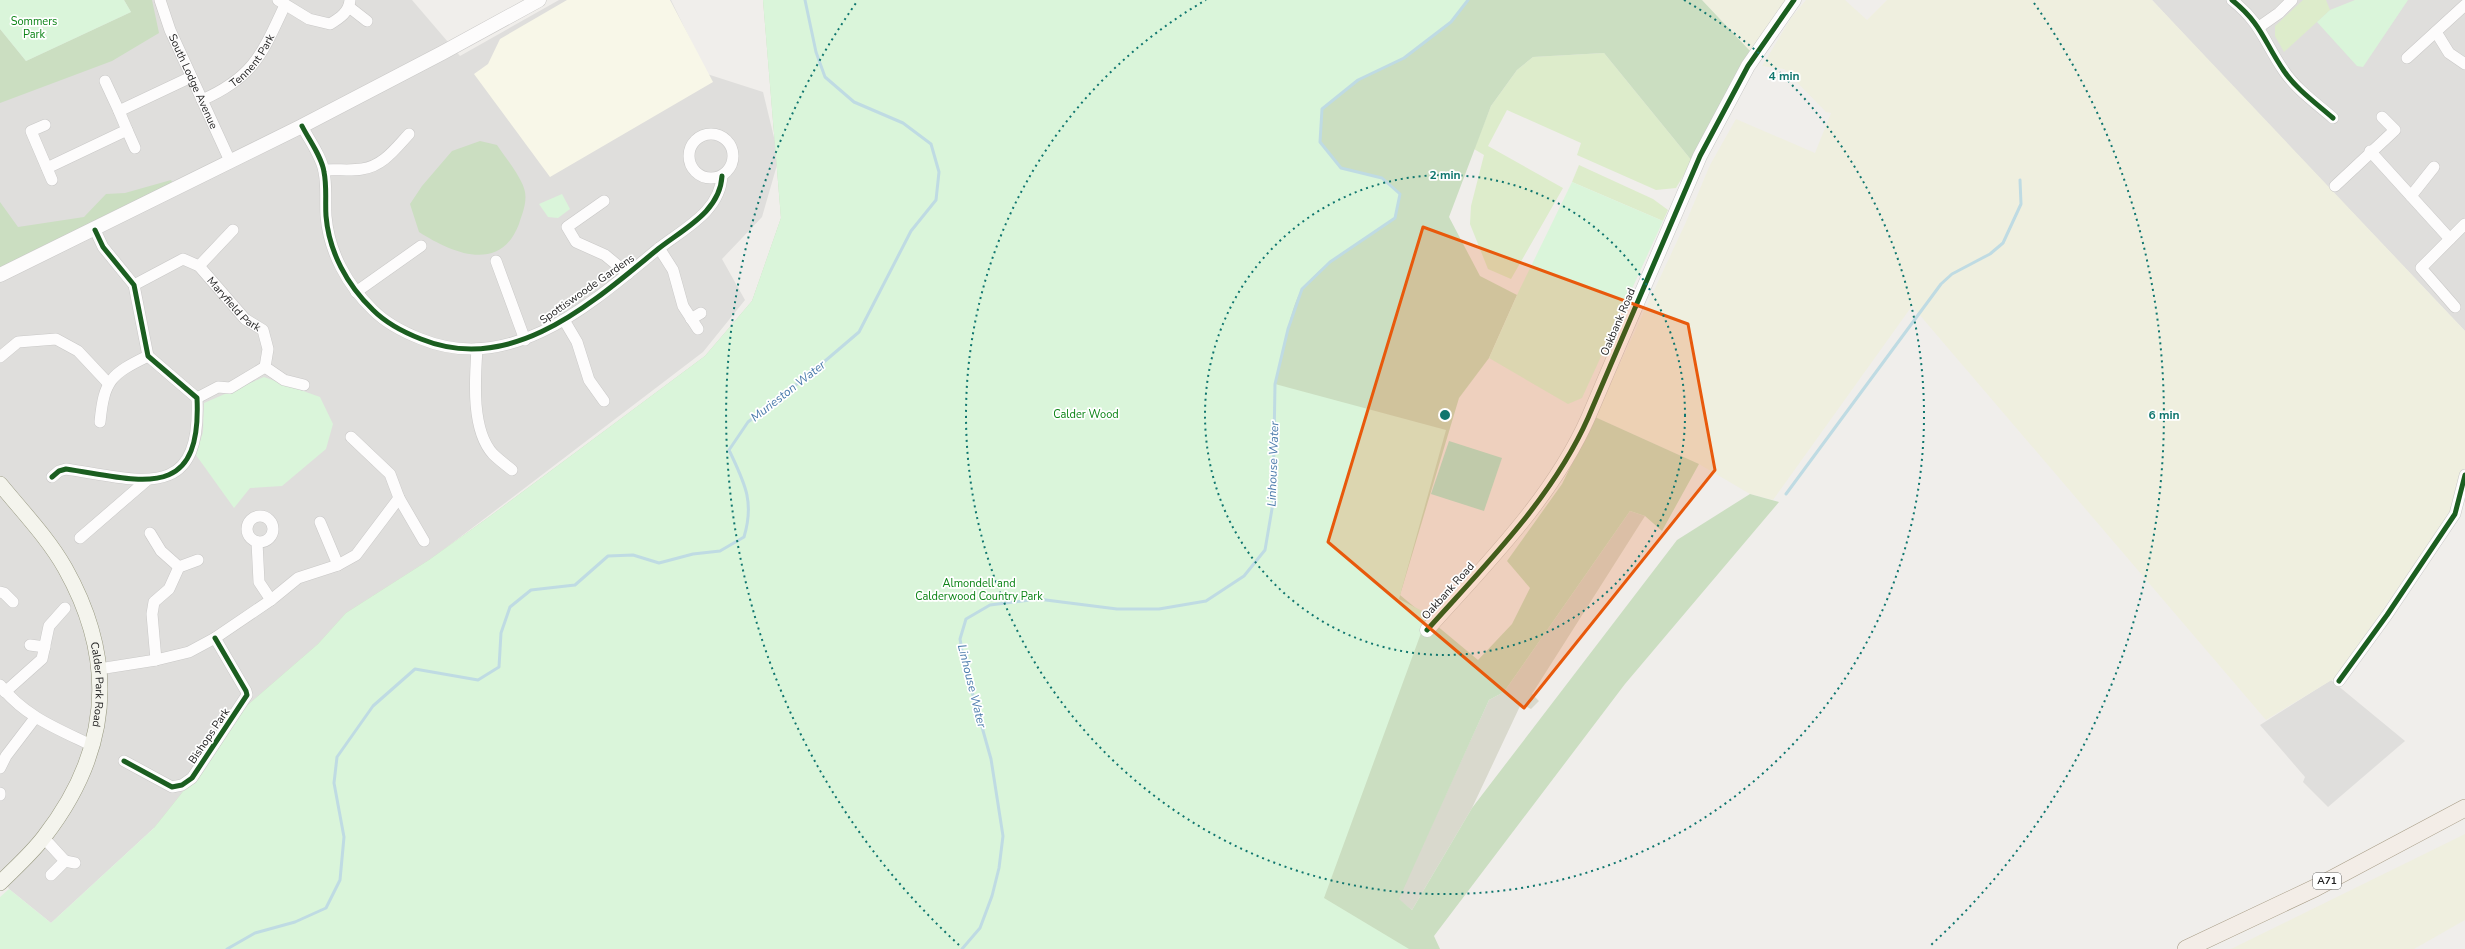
<svg xmlns="http://www.w3.org/2000/svg" width="2465" height="949" font-family="'Nunito Sans',sans-serif">
  <style>
    .residential { fill: #dfdedc }
    .education { fill: #f8f7e8 }
    .construction { fill: #d9d9cd }
    .farmland { fill: #efefdf }
    .grass { fill: #ddeccb }
    .forest { fill: #cbdec1 }
    .park { fill: #daf5da }
    .pitch { fill: #b7e6d2 }
    .lines { fill: none; stroke-linecap: round; stroke-linejoin: round }
    .stream { stroke: #bfdbe3; stroke-width: 3 }
    .minor-casing { stroke: #c9c8c7; stroke-width: 12 }
    .tertiary-casing { stroke: #c9c8c7; stroke-width: 15 }
    .secondary-casing { stroke: #999a82; stroke-width: 16 }
    .primary-casing { stroke: #a79c86; stroke-width: 18 }
    .minor { stroke: #fdfcfc; stroke-width: 11 }
    .tertiary { stroke: #fdfcfc; stroke-width: 14 }
    .secondary { stroke: #f4f4ed; stroke-width: 15 }
    .primary { stroke: #f3ede7; stroke-width: 17 }
    .cycleway-casing { stroke: #fff; stroke-width: 8 }
    .cycleway { stroke: #1b5e20; stroke-width: 5 }
    .marked { fill: #e8590c; fill-opacity: 0.2; stroke: #e8590c; stroke-width: 3; stroke-linejoin: round }
    .ring { fill: none; stroke: #0f766e; stroke-width: 2; stroke-dasharray: 2 4 }
    .labels { text-anchor: middle; dominant-baseline: central; stroke-width: 3.5; stroke-linejoin: round; paint-order: stroke }
    .shield { fill: #fff; stroke: #646464; stroke-width: 1 }
    .shield-label { font-size: 10px; font-weight: bold; fill: #222 }
    .park-label { font-size: 11px; fill: #0c8416; stroke: #fff }
    .street-label { font-size: 11px; fill: #222; stroke: #fff }
    .water-label { font-size: 12px; font-style: italic; fill: #4a7aab; stroke: #fff }
    .centre { fill: #0f766e; stroke: #fff; stroke-width: 2 }
    .ring-label { font-size: 12px; text-anchor: middle; font-weight: bold; fill: #0f766e; stroke: #fff; stroke-width: 3.5; stroke-linejoin: round; paint-order: stroke }
  </style>
  <rect width="100%" height="100%" fill="#f0eeeb"/>
  <g class="residential">
    <polygon points="0,0 412,0 460,56 559,0 671,0 707,74 763,92 779,158 762,217 722,259 745,300 703,352 341,628 246,717 154,828 51,923 9,889 0,871"/>
    <polygon points="2152,0 2465,0 2465,331 2223,76"/>
    <polygon points="2331,680 2405,741 2328,807 2303,782 2305,777 2260,725"/>
  </g>
  <polygon class="education" points="567,0 670,0 713,82 550,177 474,74 488,64 500,39"/>
  <polygon class="construction" points="1630,511 1645,516 1532,694 1539,701 1531,709 1521,704 1472,808 1412,910 1398,899 1489,700 1504,692"/>
  <g class="farmland">
    <polygon points="1702,0 1787,0 1750,51"/>
    <polygon points="1806,0 1845,0 1867,20 1887,0 2152,0 2465,331 2465,470 2452,511 2335,678 2266,720 1912,306 1773,500 1750,494 1699,464 1595,417 1686,222 1710,165 1736,119 1815,153 1831,113 1826,112 1784,69 1762,66 1791,18"/>
    <polygon points="2465,834 2465,920 2414,949 2231,949"/>
  </g>
  <g class="grass">
    <polygon points="2303,0 2326,0 2330,10 2284,52 2275,36 2275,26"/>
    <polygon points="1604,53 1692,161 1676,188 1656,190 1577,155 1581,143 1507,110 1488,146 1563,188 1511,279 1488,269 1470,224 1471,206 1484,155 1474,149 1491,106 1517,70 1533,57"/>
    <polygon points="1579,165 1653,199 1668,210 1663,221 1572,182"/>
  </g>
  <g class="forest">
    <polygon points="124,0 152,0 159,33 112,61 0,103 0,29 26,61 131,12"/>
    <polygon points="763,0 1702,0 1750,51 1692,161 1604,53 1533,57 1517,70 1491,106 1449,217 1480,276 1517,295 1489,358 1459,398 1400,595 1478,660 1512,624 1530,588 1507,561 1562,484 1595,417 1699,464 1662,531 1645,516 1630,511 1504,692 1489,700 1399,899 1412,910 1472,808 1677,540 1750,494 1779,502 1625,684 1434,936 1440,949 130,949 154,828 193,779 242,710 318,644 346,613 429,560 489,517 705,356 752,301 781,218"/>
    <path d="M480,141L497,145C505,157 523,179 525,192C527,204 522,214 519,224C500,274 452,253 419,232L410,204L422,186L452,151Z"/>
    <polygon points="171,180 174,185 0,270 0,202 18,227 84,217 106,194 125,193"/>
  </g>
  <g class="park">
    <polygon points="0,0 124,0 131,12 26,61 0,29"/>
    <path d="M763,0H1468L1451,22L1404,58L1358,80L1322,109L1320,142L1341,168L1382,178L1400,194L1395,218C1364,240 1327,258 1303,288C1291,302 1280,364 1275,384L1446,430L1399,599L1428,614L1324,898L1409,949H0V897L9,889L51,923L154,828L193,779L242,710L318,644L346,613L429,560L489,517L705,356L752,301L781,218Z"/>
    <polygon points="2355,0 2408,0 2363,67 2357,66 2317,22 2330,10"/>
    <polygon points="1572,182 1663,221 1582,398 1568,404 1489,358 1517,295"/>
    <polygon points="562,194 570,209 558,218 548,217 539,204"/>
    <polygon points="264,377 320,397 333,424 326,449 282,486 250,488 234,508 196,455 203,432 204,403"/>
  </g>
  <polygon class="pitch" points="1449,441 1502,458 1484,511 1431,494"/>
  <g class="lines">
    <g class="stream">
      <polyline points="1786,494 1941,284 1952,274 1990,254 2003,243 2021,204 2020,180"/>
      <path d="M227,949L255,933L295,922L326,908L340,880L344,837L334,783L337,757L373,706L415,669L478,680L499,667L501,633L510,607L531,590L575,585L608,556L633,555L659,563L693,554L720,551L744,537C755,501 744,482 729,450L748,422L811,373L859,332L911,231L936,200L939,172L931,144L903,123L854,102L825,77L816,52L805,0"/>
      <polyline points="962,949 980,928 992,896 999,868 1003,836 991,759 965,667 960,639 966,619 990,605 1038,599 1117,609 1159,609 1206,601 1244,576 1265,550 1273,503 1275,384 1288,329 1302,289 1330,262 1395,218 1400,194 1382,178 1341,168 1320,142 1322,109 1358,80 1404,58 1451,22 1468,0"/>
    </g>
    <defs>
      <g id="minor">
        <path id="s1" d="M160,0L170,30L230,161"/>
        <path d="M278,0L309,19L330,24C340,18 349,12 350,0"/>
        <path d="M2232,0C2262,24 2264,42 2284,71C2296,89 2317,104 2333,118"/>
        <polyline points="349,7 367,21"/>
        <polyline points="2259,27 2279,13 2292,0"/>
        <polyline points="2436,32 2449,53 2465,64"/>
        <polyline points="2407,58 2465,5"/>
        <polyline points="105,81 119,111"/>
        <path id="s2" d="M202,100C254,77 262,54 285,5"/>
        <polyline points="45,125 31,131 52,180"/>
        <path d="M302,126C309,140 322,157 324,172C327,186 325,201 326,216C329,252 347,285 373,310C387,324 403,332 421,339C512,376 592,303 658,249C683,229 720,212 722,176"/>
        <polyline points="127,130 135,148"/>
        <circle cx="711" cy="156" r="22"/>
        <polyline points="2370,151 2450,239"/>
        <polyline points="47,168 127,130 119,111 191,77"/>
        <path d="M324,170C337,169 350,171 362,169C383,166 395,149 409,134"/>
        <polyline points="2335,186 2395,130 2382,117"/>
        <polyline points="2411,196 2434,167"/>
        <polyline points="604,201 567,227 576,242 605,255 628,274"/>
        <polyline points="659,248 673,270 683,306 698,329"/>
        <polyline points="496,261 525,340"/>
        <polyline points="199,266 233,230"/>
        <path id="s3" d="M134,285L183,259L199,266L245,319L263,330L268,349L265,367L230,388L218,387L197,398"/>
        <polyline points="356,292 421,246"/>
        <polyline points="2455,307 2421,268 2465,224"/>
        <polyline points="691,319 701,313"/>
        <polyline points="564,320 577,342 589,380 604,401"/>
        <path d="M477,349C475,379 471,430 493,454C499,460 506,465 512,470"/>
        <polyline points="0,357 18,342 56,339 78,351 108,383"/>
        <polyline points="265,367 284,380 304,385"/>
        <path d="M100,422C104,380 111,374 148,356"/>
        <polyline points="351,437 390,474 399,498 424,541"/>
        <path d="M52,477L59,471L66,469C140,480 202,504 197,398L148,356L134,285L103,247L95,230"/>
        <circle cx="260" cy="529" r="13"/>
        <polyline points="320,522 338,565"/>
        <polyline points="150,533 161,551 179,567"/>
        <polyline points="80,538 146,481"/>
        <polyline points="257,542 259,582 271,600"/>
        <polyline points="0,592 4,593 13,602"/>
        <polyline points="30,645 45,647"/>
        <polyline points="156,660 152,614 154,602 169,589 179,567 198,560"/>
        <polyline points="99,669 156,660 189,652 215,638 271,600 298,578 338,565 356,555 399,498"/>
        <polyline points="2339,681 2387,615 2455,514 2465,475"/>
        <path d="M0,685C25,717 58,729 93,746"/>
        <polyline points="5,692 42,659 49,626 65,608"/>
        <polyline points="124,761 172,787 182,785 192,778 247,695 246,691 215,638"/>
        <polyline points="0,768 6,756 35,718"/>
        <polyline points="0,793 0,795"/>
        <polyline points="44,838 65,861 51,875"/>
        <polyline points="65,861 75,863"/>
      </g>
      <g id="tertiary">
        <polyline points="0,275 302,126 442,53 539,0"/>
        <path d="M1427,630C1485,565 1552,499 1588,418L1700,156L1748,66L1794,0"/>
      </g>
      <g id="secondary">
        <path id="s4" d="M0,484C22,511 48,538 65,568C118,662 110,752 44,837C31,854 15,868 0,883"/>
      </g>
      <polyline id="primary" points="2186,949 2315,888 2465,808"/>
    </defs>
    <use href="#minor" class="minor-casing"/>
    <use href="#tertiary" class="tertiary-casing"/>
    <use href="#secondary" class="secondary-casing"/>
    <use href="#primary" class="primary-casing"/>
    <use href="#minor" class="minor"/>
    <use href="#tertiary" class="tertiary"/>
    <use href="#secondary" class="secondary"/>
    <use href="#primary" class="primary"/>
    <defs>
      <g id="cycleway">
        <path d="M2232,0C2262,24 2264,42 2284,71C2296,89 2317,104 2333,118"/>
        <path d="M302,126C309,140 322,157 324,172C327,186 325,201 326,216C329,252 347,285 373,310C387,324 403,332 421,339C512,376 592,303 658,249C683,229 720,212 722,176"/>
        <path d="M52,477L59,471L66,469C140,480 202,504 197,398L148,356L134,285L103,247L95,230"/>
        <path d="M1427,630C1485,565 1552,499 1588,418L1700,156L1748,66L1794,0"/>
        <polyline points="2339,681 2387,615 2455,514 2465,475"/>
        <polyline points="124,761 172,787 182,785 192,778 247,695 246,691 215,638"/>
      </g>
    </defs>
    <use href="#cycleway" class="cycleway-casing"/>
    <use href="#cycleway" class="cycleway"/>
  </g>
  <path class="marked" d="M1423,227L1688,324L1715,470L1524,708L1328,542Z"/>
  <g class="ring">
    <circle cx="1445" cy="415" r="240"/>
    <path d="M1684 0A479 479 0 1 1 1206 0"/>
    <path d="M959 945A719 719 0 0 1 856 3M2034 3A719 719 0 0 1 1931 945"/>
  </g>
  <g class="labels">
    <rect class="shield" x="2313" y="873" width="28" height="16" rx="3"/>
    <g class="shield-label">
      <text x="2327" y="881">A71</text>
    </g>
    <g class="park-label">
      <text x="34" y="21">Sommers<tspan x="34" dy="13">Park</tspan></text>
      <text x="1086" y="414">Calder Wood</text>
      <text x="979" y="583">Almondell and<tspan x="979" dy="13">Calderwood Country Park</tspan></text>
    </g>
    <g class="street-label">
      <text stroke="none"><textPath href="#s2" startOffset="65">Tennent Park</textPath></text>
      <text stroke="none"><textPath href="#s1" startOffset="88">South Lodge Avenue</textPath></text>
      <text transform="translate(587 289) rotate(-35)">Spottiswoode Gardens</text>
      <text stroke="none"><textPath href="#s3" startOffset="125">Maryfield Park</textPath></text>
      <text transform="translate(1618 322) rotate(-67)">Oakbank Road</text>
      <text transform="translate(1448 591) rotate(-48)">Oakbank Road</text>
      <text stroke="none"><textPath href="#s4" startOffset="229">Calder Park Road</textPath></text>
      <text transform="translate(209 736) rotate(-56)">Bishops Park</text>
    </g>
    <g class="water-label">
      <text transform="translate(788 391) rotate(-38)">Murieston Water</text>
      <text transform="translate(1273 464) rotate(-88)">Linhouse Water</text>
      <text transform="translate(972 686) rotate(76)">Linhouse Water</text>
    </g>
  </g>
  <circle cx="1445" cy="415" r="6" class="centre"/>
  <g class="ring-label">
    <text x="1784" y="80">4 min</text>
    <text x="1445" y="179">2 min</text>
    <text x="2164" y="419">6 min</text>
  </g>
</svg>
